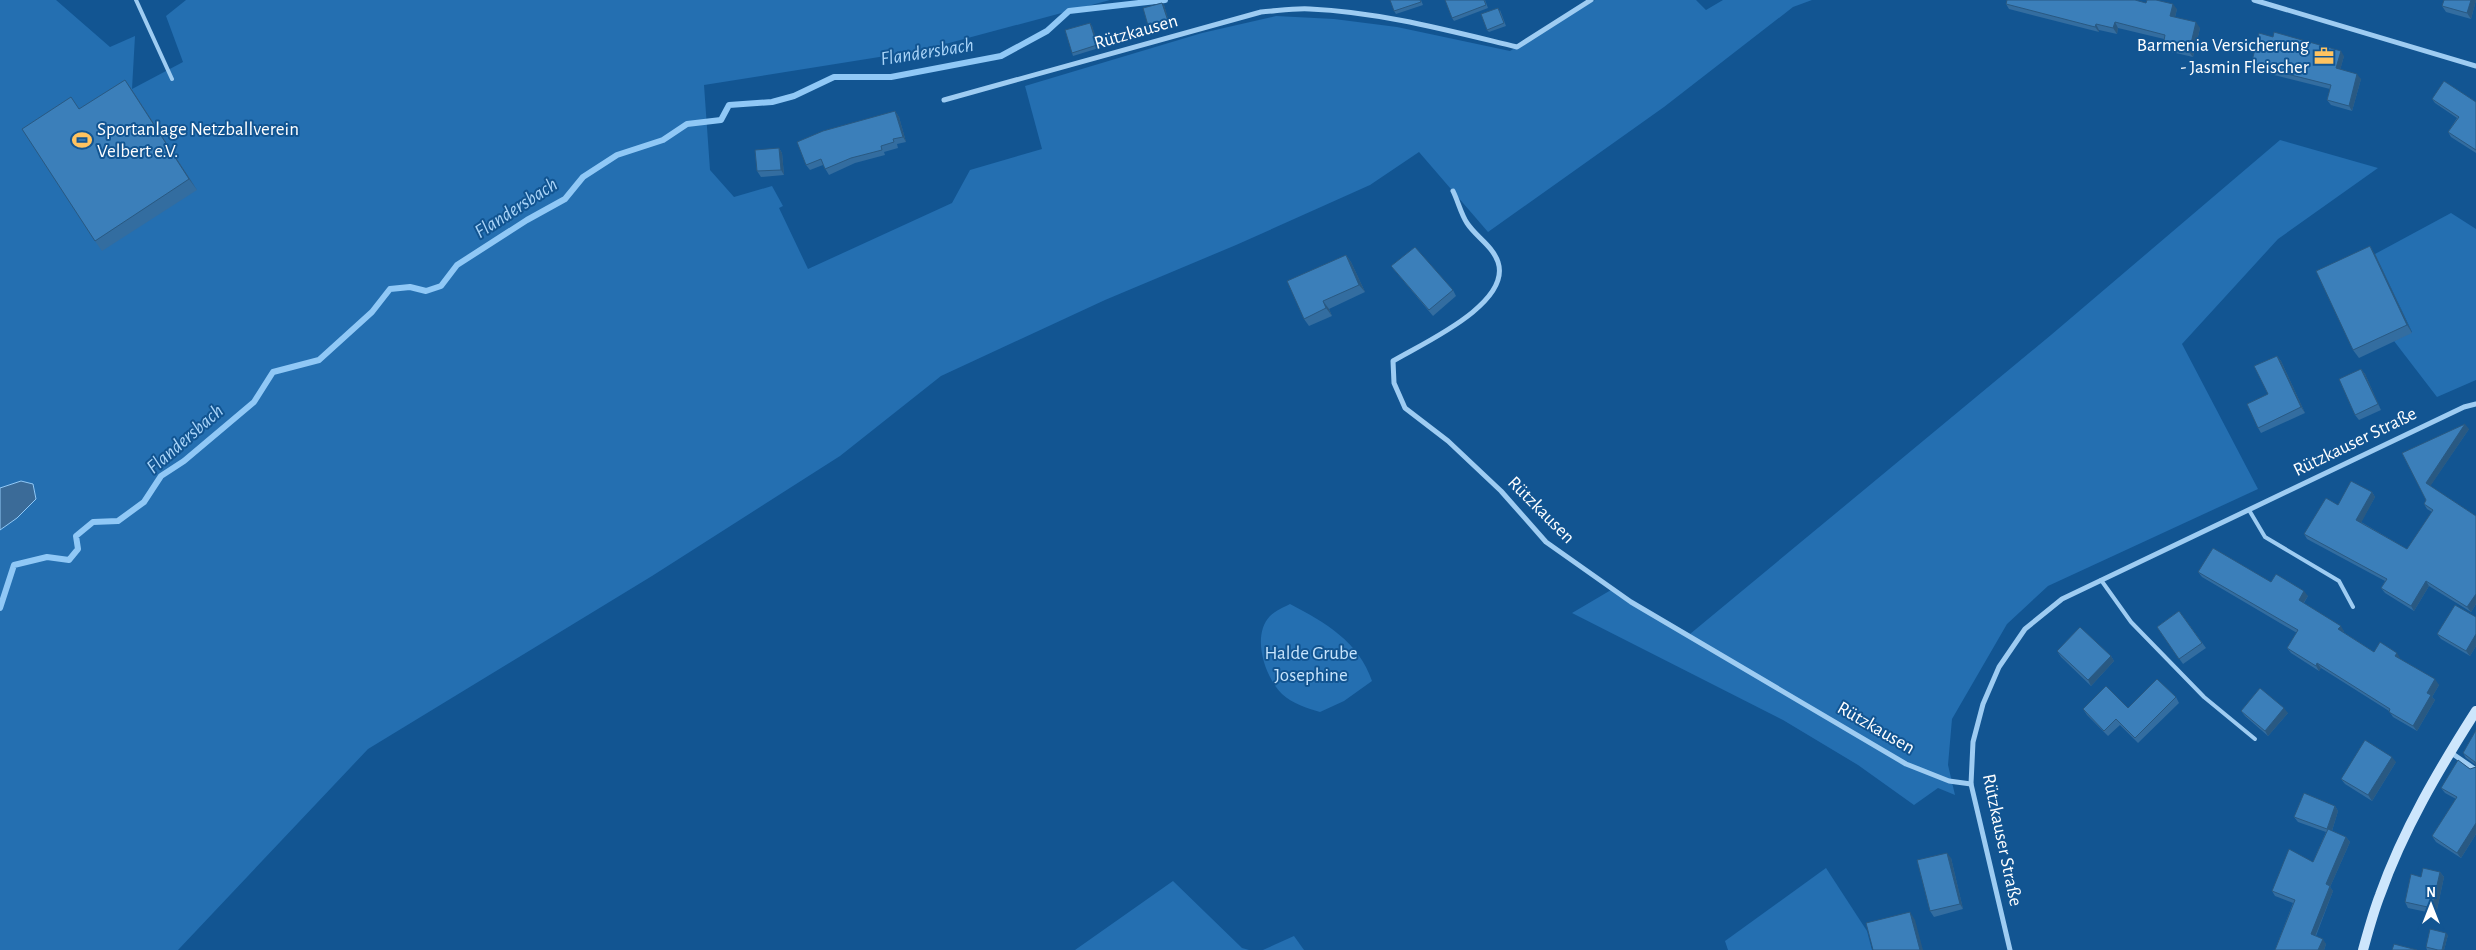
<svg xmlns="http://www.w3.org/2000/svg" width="2476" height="950" font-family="'Alegreya Sans',sans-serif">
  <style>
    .green { fill: #246fb1 }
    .water { fill: #3b6b98; stroke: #90c8f6 }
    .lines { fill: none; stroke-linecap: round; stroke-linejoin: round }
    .stream { stroke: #90c8f6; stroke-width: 6 }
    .lane { stroke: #9eccf2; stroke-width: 4 }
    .street { stroke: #9eccf2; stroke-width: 5 }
    .secondary { stroke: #cde6fc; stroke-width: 10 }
    .wall { fill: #336da0 }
    .shaded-wall { fill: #295982 }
    .building { fill: #3b7fba; stroke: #295982 }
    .labels { text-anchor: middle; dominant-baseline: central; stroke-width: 4; stroke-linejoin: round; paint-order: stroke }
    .street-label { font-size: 19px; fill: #fff; stroke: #125592 }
    .poi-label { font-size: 19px; fill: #fff; stroke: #125592; text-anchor: end }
    .park-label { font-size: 19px; fill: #c6e4fd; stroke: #125592 }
    .water-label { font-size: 20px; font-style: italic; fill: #aad5f9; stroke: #125592 }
  </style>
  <rect width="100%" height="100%" fill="#125592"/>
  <g class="green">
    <polygon points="0,0 56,0 110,47 135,36 132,89 183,62 166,16 186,0 1110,0 923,50 704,85 710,170 734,197 772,186 783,206 779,208 808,269 952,203 970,170 1042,149 1025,86 1202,33 1276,16 1334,19 1397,27 1510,51 1595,0 1696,0 1706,10 1723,0 1812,0 1793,7 1664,107 1488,232 1419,152 1370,185 1236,245 1105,300 941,376 840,456 652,576 368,749 178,950 0,950"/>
    <polygon points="2280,140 2378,168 2278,239 2182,344 2258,489 2048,586 2007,624 1952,719 1948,765 1955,795 1938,788 1914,805 1858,765 1783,720 1572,613 1611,590 1690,634 2051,335"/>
    <polygon points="2451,213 2476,229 2476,380 2437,397 2394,341 2412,332 2375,254"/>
    <path d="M1290,604C1325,622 1359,642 1372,681L1344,701L1320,712C1307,708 1293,704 1282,694C1265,677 1251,636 1270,616C1275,611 1284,607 1290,604Z"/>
    <polygon points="1826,868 1867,931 1872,950 1728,950 1725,941"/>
    <polygon points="1173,881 1242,948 1249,950 1075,950"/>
    <polygon points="1294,936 1304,950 1263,950"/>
  </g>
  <polygon class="water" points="21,481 33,484 36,499 17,518 0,530 0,488"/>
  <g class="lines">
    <polyline class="stream" points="0,608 14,565 47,557 69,560 78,549 76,536 93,522 118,521 144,502 161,476 184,461 254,402 273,372 319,360 372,312 390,289 410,287 426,291 441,286 457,265 527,220 565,199 583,177 617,155 663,140 687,124 721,120 729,105 772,102 794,96 834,77 891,77 1001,56 1047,31 1069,11 1165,0"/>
    <g class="lane">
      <polyline points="136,0 172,79"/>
      <polyline points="2249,510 2265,537 2339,581 2353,607"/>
      <polyline points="2101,580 2131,622 2204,697 2255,739"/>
    </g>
    <g class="street">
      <polyline points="2254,0 2476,66"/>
      <path d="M944,100L1261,12C1277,11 1294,8 1310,9C1380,12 1450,31 1517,47L1591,0"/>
      <path d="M1453,191C1458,201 1461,214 1467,223C1476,237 1492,245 1498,262C1512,304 1421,344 1393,361L1394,383L1405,408L1448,441L1501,491L1546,542L1631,602L1906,764L1949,781L1971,784"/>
      <polyline points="2450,752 2476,770"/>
      <polyline points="2010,950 1971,784 1973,742 1983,704 1999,667 2025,629 2062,599 2464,407 2476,404"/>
    </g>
    <path class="secondary" d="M2363,950C2368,932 2373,913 2380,895C2403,830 2439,769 2476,711"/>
  </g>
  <g class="wall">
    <polygon points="1421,0 1423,5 1396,14 1394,11"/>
    <polygon points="1485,0 1488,8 1454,21 1452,18"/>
    <polygon points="2476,0 2471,19 2446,12 2442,6"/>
    <polygon points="1162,3 1164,5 1170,26 1151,32 1149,29"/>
    <polygon points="2006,4 2177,9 2175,17 2200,28 2193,57 2167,51 2163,46 2164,39 2118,28 2117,34 2099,30 2099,32 2009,9"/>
    <polygon points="1500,10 1506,26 1489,32 1487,30"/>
    <polygon points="1090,23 1092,26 1099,48 1073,56 1072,53"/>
    <polygon points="2344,56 2340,70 2361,79 2352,111 2331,105 2327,100 2330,89 2254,70 2251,65"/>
    <polygon points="132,90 197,190 102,251 95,241 80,109"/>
    <polygon points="2432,99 2476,102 2476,153 2451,137 2448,132 2457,118 2435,103"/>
    <polygon points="895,111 899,117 906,142 897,144 898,148 884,152 885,155 855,163 829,175 823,165 810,170 806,165"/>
    <polygon points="779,148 782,153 784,175 761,177 757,171"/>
    <polygon points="2375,254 2412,333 2359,358 2353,350"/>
    <polygon points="1346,255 1351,262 1365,292 1329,309 1332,316 1309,326 1304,319"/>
    <polygon points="1391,266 1453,290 1456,296 1433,316"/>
    <polygon points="2277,356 2281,361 2305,413 2261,433 2258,428 2268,394"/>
    <polygon points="2361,369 2365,374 2381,410 2359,420 2355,415"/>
    <polygon points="2469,429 2430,486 2476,516 2476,604 2471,612 2429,586 2414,611 2385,593 2381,588 2385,581 2307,539 2304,534 2338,505 2372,492 2375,497 2361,522 2407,549 2432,512 2427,509 2424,504 2426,500 2402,453"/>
    <polygon points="2198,572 2271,582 2308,596 2304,603 2344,631 2343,632 2374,652 2400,658 2399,659 2439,685 2432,697 2435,700 2417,731 2393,717 2389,711 2321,668 2319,671 2291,653 2287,648 2297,633 2202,577"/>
    <polygon points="2179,611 2206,648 2183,664 2157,627"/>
    <polygon points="2476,617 2476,646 2470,656 2441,639 2437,634"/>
    <polygon points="2057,651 2111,656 2114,661 2091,686 2061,657"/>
    <polygon points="2176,697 2179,703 2138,743 2120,725 2108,736 2087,715 2083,709 2128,708"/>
    <polygon points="2241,711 2288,713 2268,736 2245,716"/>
    <polygon points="2476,730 2476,765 2466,758 2463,753"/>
    <polygon points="2396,762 2372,801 2345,784 2341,779"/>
    <polygon points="2476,767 2476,834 2461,858 2436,842 2432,836 2456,799 2445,793 2441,788 2470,769"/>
    <polygon points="2335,806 2338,811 2332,831 2346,837 2350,842 2330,887 2333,891 2316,936 2326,944 2324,950 2275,950 2293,903 2275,896 2272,891 2313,862 2326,832 2298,822 2294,817"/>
    <polygon points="1951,858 1963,909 1934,917 1930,911"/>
    <polygon points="2440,872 2444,877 2436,914 2408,908 2405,902 2421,877"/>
    <polygon points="2448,935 2444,950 2427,950 2426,947"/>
  </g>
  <g class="shaded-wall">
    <polygon points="2471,0 2476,0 2471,19 2467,13"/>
    <polygon points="1162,3 1164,5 1170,26 1169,24"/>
    <polygon points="2173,4 2177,9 2174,21 2170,16"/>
    <polygon points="2115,22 2118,28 2117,34 2113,28"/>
    <polygon points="2196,22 2200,28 2193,57 2189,52"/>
    <polygon points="1090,23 1092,26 1099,48 1097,45"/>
    <polygon points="2096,24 2099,30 2099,32 2095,27"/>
    <polygon points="2341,51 2344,56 2339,74 2336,68"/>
    <polygon points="2357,74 2361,79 2352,111 2349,106"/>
    <polygon points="125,80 132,90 197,190 189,179"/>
    <polygon points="895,111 899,117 906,142 903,137"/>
    <polygon points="779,148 782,153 784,175 781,170"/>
    <polygon points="2370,246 2375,254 2412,333 2407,325"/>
    <polygon points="1346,255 1351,262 1365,292 1359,285"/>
    <polygon points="1323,301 1329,309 1332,316 1326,308"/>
    <polygon points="2277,356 2281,361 2305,413 2301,407"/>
    <polygon points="2361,369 2365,374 2381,410 2378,404"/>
    <polygon points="2465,424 2469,429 2429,488 2426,483"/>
    <polygon points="2372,492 2375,497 2360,525 2356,520"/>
    <polygon points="2426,581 2429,586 2414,611 2411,606"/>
    <polygon points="2304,591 2308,596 2302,605 2299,600"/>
    <polygon points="2476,594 2476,604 2471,612 2467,607"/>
    <polygon points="2341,626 2344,631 2342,634 2338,629"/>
    <polygon points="2476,634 2476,646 2470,656 2466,651"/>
    <polygon points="2397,653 2400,658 2398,661 2395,656"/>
    <polygon points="2111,656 2114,661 2091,686 2088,680"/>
    <polygon points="2317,663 2321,668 2319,671 2316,666"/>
    <polygon points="2435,679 2439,685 2432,697 2435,700 2417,731 2413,726 2427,693"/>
    <polygon points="2284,708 2288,713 2268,736 2265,731"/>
    <polygon points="2392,757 2396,762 2372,801 2368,795"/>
    <polygon points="2335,806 2338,811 2331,834 2327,829"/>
    <polygon points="2476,823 2476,834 2461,858 2457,853"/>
    <polygon points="2346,837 2350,842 2330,887 2333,891 2314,939 2311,934 2326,884"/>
    <polygon points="1947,853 1951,858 1963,909 1960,904"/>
    <polygon points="2440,872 2444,877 2436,914 2432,908"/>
    <polygon points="1910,912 1915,920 1923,950 1920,950"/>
    <polygon points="2446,933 2448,935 2444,950 2442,950"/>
    <polygon points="2323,939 2326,944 2324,950 2318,950"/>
  </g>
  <g class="building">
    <polygon points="1390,0 1420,0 1421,2 1394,11"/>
    <polygon points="1445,0 1484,0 1486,5 1452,18"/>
    <polygon points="2007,0 2135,0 2146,3 2147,0 2156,0 2173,4 2170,16 2196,22 2189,52 2163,46 2165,35 2115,22 2113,28 2096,24 2095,27 2006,4"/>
    <polygon points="2444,0 2471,0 2467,13 2442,6"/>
    <polygon points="1162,3 1169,24 1149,29 1143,8"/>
    <polygon points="1498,8 1504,23 1487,30 1481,14"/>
    <polygon points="1090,23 1097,45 1072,53 1065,30"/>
    <polygon points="2274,32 2341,51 2336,68 2357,74 2349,106 2327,100 2331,85 2251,65 2259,33 2273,37"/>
    <polygon points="125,80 189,179 95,241 22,129 71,97 79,109"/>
    <polygon points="2444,81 2476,102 2476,150 2448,132 2459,117 2432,99"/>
    <polygon points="895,111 903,137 893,139 894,142 881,146 882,150 851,158 825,169 821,159 806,165 797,142 823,131"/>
    <polygon points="779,148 781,170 757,171 755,150"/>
    <polygon points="2370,246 2407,325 2353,350 2316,271"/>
    <polygon points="1415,247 1453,290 1429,310 1391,266"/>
    <polygon points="1346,255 1359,285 1323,301 1326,308 1304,319 1287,281"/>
    <polygon points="2277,356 2301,407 2258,428 2247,404 2268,394 2254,366"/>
    <polygon points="2361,369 2378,404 2355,415 2339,379"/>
    <polygon points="2465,424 2426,483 2476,516 2476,594 2467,607 2426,581 2411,606 2381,588 2387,579 2304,534 2326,498 2338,505 2351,481 2372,492 2356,520 2407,549 2433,510 2424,504 2426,500 2402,453"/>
    <polygon points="2213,548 2271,582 2276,574 2304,591 2299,600 2341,626 2338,629 2374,652 2380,642 2397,653 2395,656 2435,679 2427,693 2431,695 2413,726 2389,712 2390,709 2317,663 2316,666 2287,648 2298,630 2198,572"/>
    <polygon points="2455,605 2476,617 2476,634 2466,651 2437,634"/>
    <polygon points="2179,611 2202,643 2179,659 2157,627"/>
    <polygon points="2080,627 2111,656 2088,680 2057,651"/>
    <polygon points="2157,679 2176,697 2135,738 2116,719 2104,731 2083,709 2106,686 2128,708"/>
    <polygon points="2260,688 2284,708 2265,731 2241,711"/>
    <polygon points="2476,730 2476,766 2475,762 2463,753"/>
    <polygon points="2365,740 2392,757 2368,795 2341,779"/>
    <polygon points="2458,760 2470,769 2476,767 2476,823 2457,853 2432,836 2457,797 2441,788"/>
    <polygon points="2304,793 2335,806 2327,829 2294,817"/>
    <polygon points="2328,829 2346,837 2326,884 2330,886 2311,934 2323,939 2318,950 2275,950 2295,900 2272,891 2289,849 2313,862"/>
    <polygon points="1947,853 1960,904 1930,911 1917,860"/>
    <polygon points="2423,868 2440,872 2432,908 2405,902 2411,874 2421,877"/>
    <polygon points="1910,912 1920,950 1873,950 1866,923"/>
    <polygon points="2430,929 2446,933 2442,950 2438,950 2426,947"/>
    <polygon points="2394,944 2417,950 2392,950"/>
  </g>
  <defs>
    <symbol id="office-bare" viewBox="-9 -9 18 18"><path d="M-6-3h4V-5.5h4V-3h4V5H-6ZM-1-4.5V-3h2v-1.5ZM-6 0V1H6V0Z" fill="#ffc360" stroke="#125592" stroke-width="2.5" paint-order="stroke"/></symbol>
    <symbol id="stadium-bare" viewBox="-9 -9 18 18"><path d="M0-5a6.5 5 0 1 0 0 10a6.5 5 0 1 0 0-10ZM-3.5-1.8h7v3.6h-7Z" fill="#ffc360" stroke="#125592" stroke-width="2.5" paint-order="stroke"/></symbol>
  </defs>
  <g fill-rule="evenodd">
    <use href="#office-bare" x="2310" y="42" width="28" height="28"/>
    <use href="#stadium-bare" x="68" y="126" width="28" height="28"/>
  </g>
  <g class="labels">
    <g class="street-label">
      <text transform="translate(1136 32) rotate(-16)">Rützkausen</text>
      <text transform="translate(2355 442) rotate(-26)">Rützkauser Straße</text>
      <text transform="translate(1541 510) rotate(45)">Rützkausen</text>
      <text transform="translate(1876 728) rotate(30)">Rützkausen</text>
      <text transform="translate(2002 840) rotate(78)">Rützkauser Straße</text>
    </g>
    <g class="poi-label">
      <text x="2309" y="45">Barmenia Versicherung<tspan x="2309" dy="22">- Jasmin Fleischer</tspan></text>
      <text x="97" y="129" text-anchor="start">Sportanlage Netzballverein<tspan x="97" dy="22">Velbert e.V.</tspan></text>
    </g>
    <g class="park-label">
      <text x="1311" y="653">Halde Grube<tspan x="1311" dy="22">Josephine</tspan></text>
    </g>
    <g class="water-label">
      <text transform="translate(927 52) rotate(-9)">Flandersbach</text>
      <text transform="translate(516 208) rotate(-33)">Flandersbach</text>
      <text transform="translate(185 439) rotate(-41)">Flandersbach</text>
    </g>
  </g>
  <g transform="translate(2431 905)" stroke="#125592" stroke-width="4" paint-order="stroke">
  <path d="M0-4L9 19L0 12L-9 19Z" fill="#ffffff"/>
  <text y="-8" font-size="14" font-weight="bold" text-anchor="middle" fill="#ffffff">N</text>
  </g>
</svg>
